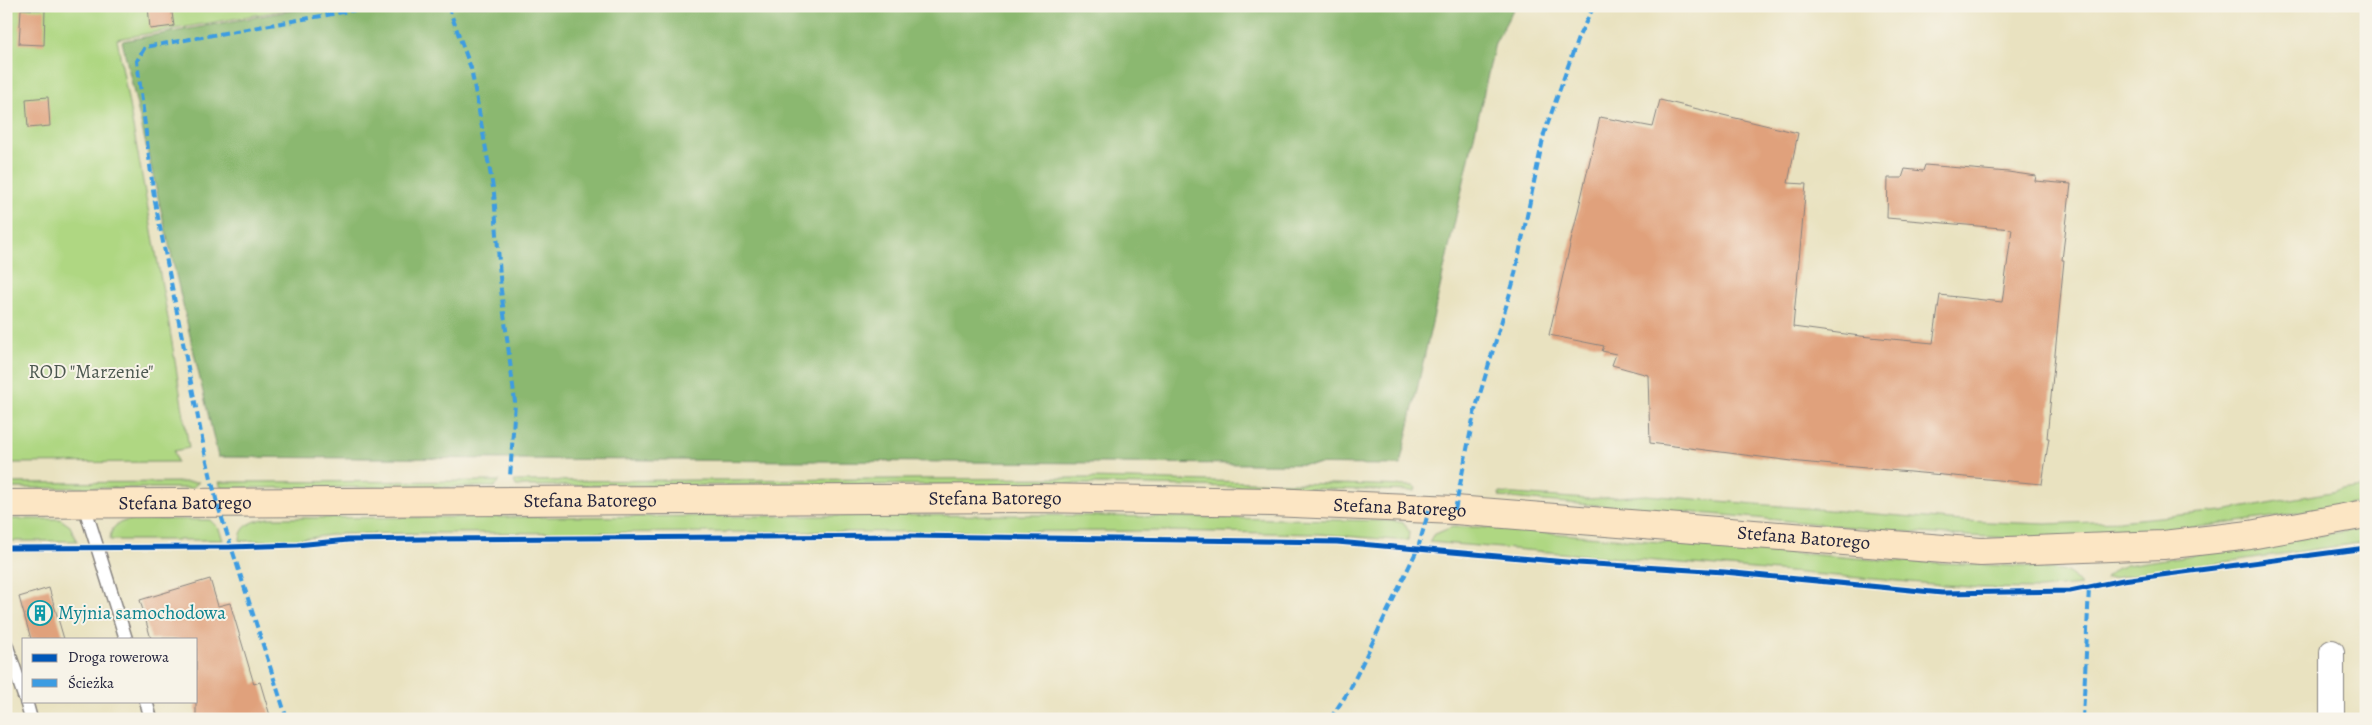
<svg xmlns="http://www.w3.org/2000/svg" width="2372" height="725" font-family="Alegreya,serif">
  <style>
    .green { fill: #afd782; stroke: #687c5e }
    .forest { fill: #8bb870; stroke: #566d56 }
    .building { fill: #e0a17b }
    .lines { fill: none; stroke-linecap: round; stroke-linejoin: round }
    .lane-casing { stroke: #86827e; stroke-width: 15 }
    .street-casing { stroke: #86827e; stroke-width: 26 }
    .secondary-casing { stroke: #86827e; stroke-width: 30 }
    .lane { stroke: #fff; stroke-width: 12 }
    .street { stroke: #fff; stroke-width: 24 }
    .secondary { stroke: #fce6c4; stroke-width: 28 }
    .quiet { stroke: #3c9ce2; stroke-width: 4; stroke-dasharray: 8 4; stroke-linecap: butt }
    .cycleway-casing { stroke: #f7f3e8; stroke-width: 8 }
    .cycleway { stroke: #0057b8; stroke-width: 5 }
    .labels { text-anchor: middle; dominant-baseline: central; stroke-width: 4; stroke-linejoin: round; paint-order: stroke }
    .park-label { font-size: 19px; fill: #4c5850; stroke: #f7f3e8 }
    .street-label { font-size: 19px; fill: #22223b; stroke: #f7f3e8 }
    .culture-label { font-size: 19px; fill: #0d838f; stroke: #f7f3e8; text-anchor: start }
  </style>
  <rect width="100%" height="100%" fill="#f7f3e8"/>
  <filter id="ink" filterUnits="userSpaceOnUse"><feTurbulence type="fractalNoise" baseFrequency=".02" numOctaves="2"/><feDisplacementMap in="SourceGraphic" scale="10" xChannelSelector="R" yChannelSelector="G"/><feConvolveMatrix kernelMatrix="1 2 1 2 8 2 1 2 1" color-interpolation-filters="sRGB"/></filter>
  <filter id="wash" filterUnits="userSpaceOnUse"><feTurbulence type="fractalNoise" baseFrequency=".0096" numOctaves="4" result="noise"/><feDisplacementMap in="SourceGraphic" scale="20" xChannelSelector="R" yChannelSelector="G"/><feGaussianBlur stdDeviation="1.12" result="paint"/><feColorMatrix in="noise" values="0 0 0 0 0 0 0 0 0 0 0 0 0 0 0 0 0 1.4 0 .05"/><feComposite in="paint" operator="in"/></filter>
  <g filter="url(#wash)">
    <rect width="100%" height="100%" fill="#e9e2c0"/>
    <g class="green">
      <polygon points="6,6 308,6 117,39 169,324 189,448 174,451 177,462 6,463"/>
      <polygon points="1089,478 1413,486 1416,488 1415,491 1104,484 516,486 514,481"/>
      <polygon points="500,481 494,487 486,487 221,488 219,482"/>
      <polygon points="199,482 192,488 6,488 6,483"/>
      <path d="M2366,486V502C2258,520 2150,537 2040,538C1939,538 1837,525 1735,516C1657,509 1579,505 1500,497L1499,493L1588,499L1646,495L1962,521L2046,524L2118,521L2222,511Z"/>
      <path d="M1043,515L1395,521L1404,523L1409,532L1408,541L1319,534L1165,531L435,533L338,534L287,541H240C240,524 255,521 268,518Z"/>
      <polygon points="6,519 60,519 70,526 77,541 6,541"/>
      <path d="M132,519L210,520L219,529L223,540H110C111,525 118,523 132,519Z"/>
      <polygon points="1452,527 1477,527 1879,560 2033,567 2067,572 2073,576 2081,585 2040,589 1981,588 1429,542 1433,535"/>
      <polygon points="2366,528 2366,542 2105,579 2116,569 2127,565"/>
    </g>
    <polygon class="forest" points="317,6 1515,6 1495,43 1400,465 218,457 122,41"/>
    <g id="blocks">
      <g class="building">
        <polygon points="148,6 171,6 174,26 150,29"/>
        <polygon points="21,9 45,10 44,45 19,44"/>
        <polygon points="48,97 50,126 28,128 26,99"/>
        <polygon points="1660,100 1798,133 1788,183 1806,184 1793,327 1860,336 1933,343 1940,295 2002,302 2012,229 1887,218 1888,178 1902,178 1905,169 1923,171 1925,165 2008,172 2036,176 2035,181 2071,184 2062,260 2064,260 2047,438 2049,438 2042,484 1800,462 1650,443 1648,375 1612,365 1616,354 1602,351 1604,346 1549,335 1600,117 1653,127"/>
        <polygon points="210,579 218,606 230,603 254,684 260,682 271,719 196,719 196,639 151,639 140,600"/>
        <polygon points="49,588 64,639 31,639 19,597"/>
      </g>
    </g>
  </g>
  <g filter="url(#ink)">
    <use href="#blocks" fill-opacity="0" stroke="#86827e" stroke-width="1"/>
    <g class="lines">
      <defs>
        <g id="lane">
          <polyline points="84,505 126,639"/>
          <polyline points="6,644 24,696"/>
          <polyline points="26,701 31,719"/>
          <polyline points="146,701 151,719"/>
        </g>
        <polyline id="street" points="2332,719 2332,652"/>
        <g id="secondary">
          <path id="s1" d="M6,504L1035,498L1271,502L1455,510L1981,552L2163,545L2250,535L2366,514"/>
        </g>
      </defs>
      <use href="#lane" class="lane-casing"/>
      <use href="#street" class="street-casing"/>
      <use href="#secondary" class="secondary-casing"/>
      <use href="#lane" class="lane"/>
      <use href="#street" class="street"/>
      <use href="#secondary" class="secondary"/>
      <g class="quiet">
        <polyline points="448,6 471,68 494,193 501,290 515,402 510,477"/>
        <polyline points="1455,510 1474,414 1513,283 1544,134 1578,38 1594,6"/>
        <polyline points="287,719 217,503 205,453 154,197 137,61 145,47 378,6"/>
        <polyline points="1330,719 1350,689 1418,548 1429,510"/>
        <polyline points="2083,719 2089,587"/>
      </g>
      <defs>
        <polyline id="cycleway" points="6,548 230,547 297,545 348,540 423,539 908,536 1337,542 1578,563 1724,572 1942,593 2070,591 2123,580 2366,548"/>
      </defs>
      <use href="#cycleway" class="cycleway-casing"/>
      <use href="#cycleway" class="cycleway"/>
    </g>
  </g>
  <defs>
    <symbol id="building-ring" viewBox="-11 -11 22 22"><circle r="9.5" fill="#f7f3e8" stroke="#0f9aa8" stroke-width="1.5"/><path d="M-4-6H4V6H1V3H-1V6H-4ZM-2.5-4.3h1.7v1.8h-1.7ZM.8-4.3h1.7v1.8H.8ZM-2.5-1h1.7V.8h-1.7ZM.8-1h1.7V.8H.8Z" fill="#0f9aa8"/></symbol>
  </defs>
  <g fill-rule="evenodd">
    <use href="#building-ring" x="26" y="599" width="28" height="28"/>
  </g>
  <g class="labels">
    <g class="park-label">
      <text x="91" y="372">ROD "Marzenie"</text>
    </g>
    <g class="street-label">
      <text stroke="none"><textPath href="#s1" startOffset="989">Stefana Batorego</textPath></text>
      <text stroke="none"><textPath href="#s1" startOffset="584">Stefana Batorego</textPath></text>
      <text stroke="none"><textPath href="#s1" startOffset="179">Stefana Batorego</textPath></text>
      <text stroke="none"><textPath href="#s1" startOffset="1394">Stefana Batorego</textPath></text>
      <text stroke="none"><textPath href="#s1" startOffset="1799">Stefana Batorego</textPath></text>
    </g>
    <g class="culture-label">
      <text x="58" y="613">Myjnia samochodowa</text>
    </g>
  </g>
  <rect width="2372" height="725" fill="none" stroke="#f7f3e8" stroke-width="25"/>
  <rect x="22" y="638" width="175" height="65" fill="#f7f3e8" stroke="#a29fa3"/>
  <rect x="32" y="654" width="25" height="8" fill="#0057b8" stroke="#a29fa3"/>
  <text x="68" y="662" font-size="15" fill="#22223b">Droga rowerowa</text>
  <rect x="32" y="679" width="25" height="8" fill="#3c9ce2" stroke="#a29fa3"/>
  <text x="68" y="688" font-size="15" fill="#22223b">Ścieżka</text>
</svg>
